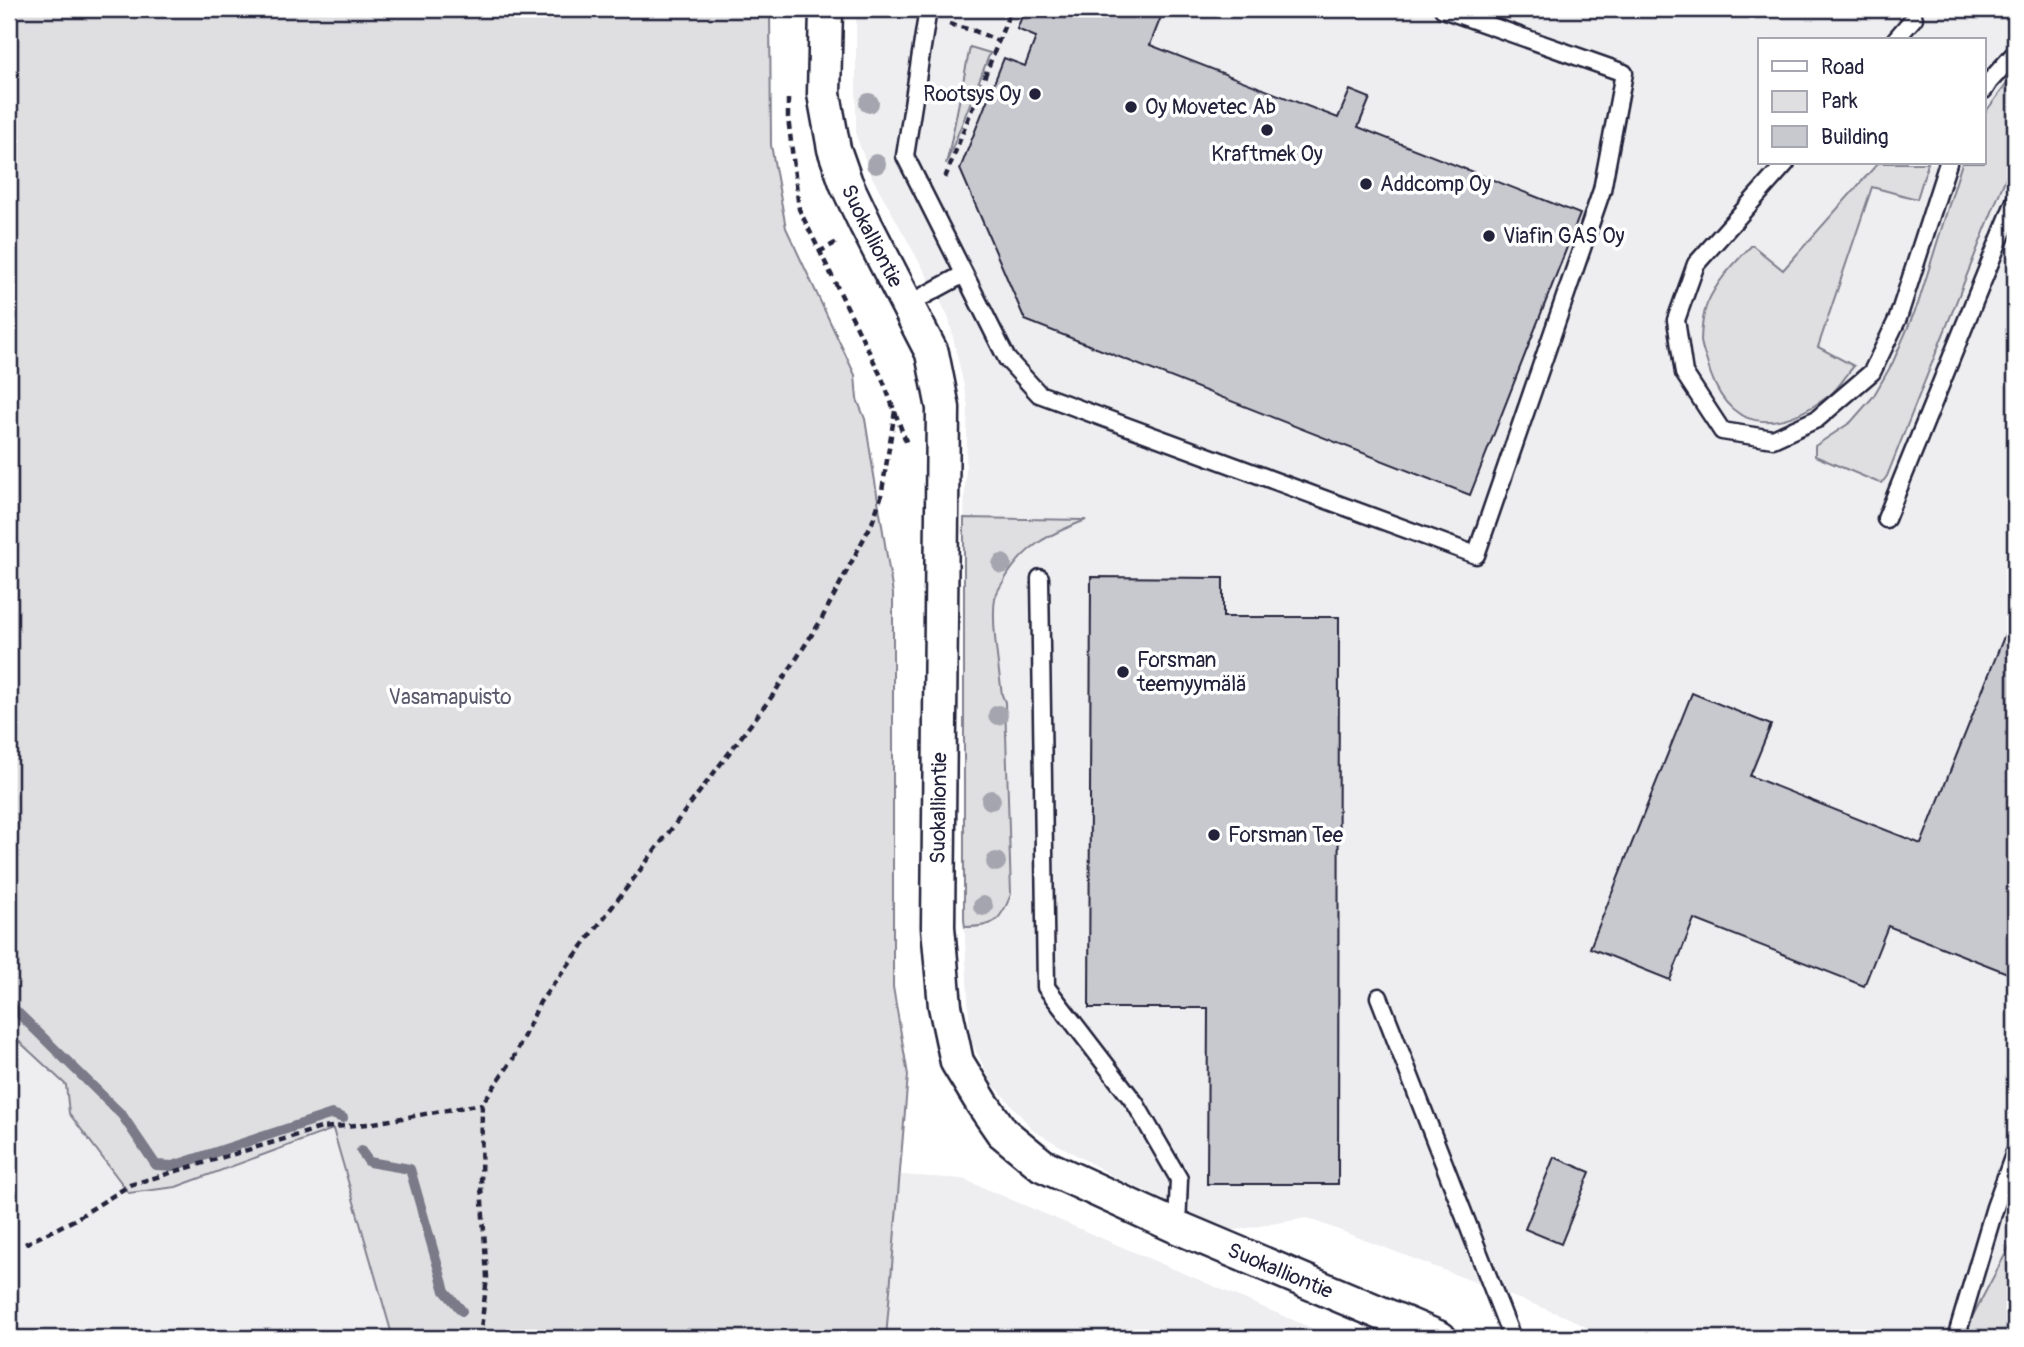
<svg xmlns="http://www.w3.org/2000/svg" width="2024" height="1347" font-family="Pangolin,sans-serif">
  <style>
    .built { fill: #eeeef1; fill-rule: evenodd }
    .green { fill: #dfdfe2; stroke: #80808e; stroke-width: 2 }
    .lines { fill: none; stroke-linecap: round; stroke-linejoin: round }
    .stream { stroke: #7a7a88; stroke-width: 10 }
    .building { fill: #c8c8cf; stroke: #22223b; stroke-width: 2 }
    .service-casing { stroke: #22223b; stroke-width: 21 }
    .minor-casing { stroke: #22223b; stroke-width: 37 }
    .path { stroke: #22223b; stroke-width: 4.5; stroke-dasharray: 7 5; stroke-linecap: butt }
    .service { stroke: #fff; stroke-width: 16 }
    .minor { stroke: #fff; stroke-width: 32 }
    .tree { fill: #a5a5af }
    .poi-dot { fill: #22223b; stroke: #fff; stroke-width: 2.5 }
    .labels { text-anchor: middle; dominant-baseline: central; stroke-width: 7; stroke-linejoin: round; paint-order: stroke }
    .poi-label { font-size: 21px; fill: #22223b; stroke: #fff; text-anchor: start }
    .street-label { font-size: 21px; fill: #22223b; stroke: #fff }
    .park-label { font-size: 21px; fill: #5b5b6d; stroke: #fff }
  </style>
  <rect width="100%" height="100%" fill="#fff"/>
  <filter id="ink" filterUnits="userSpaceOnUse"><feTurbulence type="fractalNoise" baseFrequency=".0143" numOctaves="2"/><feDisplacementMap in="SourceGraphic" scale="14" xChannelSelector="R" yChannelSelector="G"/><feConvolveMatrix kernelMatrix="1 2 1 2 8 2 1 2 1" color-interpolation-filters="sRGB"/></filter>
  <g filter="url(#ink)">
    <g class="built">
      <path d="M856,9H2015V1236L1961,1338H1606L1569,1318L1307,1218L1230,1231L1113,1176L1034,1131L992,1083L970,1039L964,920V518L968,405L949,319L935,290L872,177L856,136ZM1760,40H1984V163H1760Z"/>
      <polygon points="9,1032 66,1085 69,1113 129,1193 176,1187 333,1129 393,1338 9,1338"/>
      <polygon points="901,1175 963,1179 1335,1338 886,1338 895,1215"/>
    </g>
    <g class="green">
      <polygon points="9,9 770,9 771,145 786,228 855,375 857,399 865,419 893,594 893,987 908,1075 886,1338 393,1338 333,1129 176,1187 129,1193 69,1113 66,1085 9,1032"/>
      <polygon points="970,47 990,53 946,164 949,152"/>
      <polygon points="2015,73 2015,154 1887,476 1882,483 1877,482 1815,456 1815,446 1851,422 1873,397 1893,362 1918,304 1962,163 1984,163 1984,114"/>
      <path d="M1878,163H1928L1917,199L1872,187L1818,347L1854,366C1846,375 1839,388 1830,395C1776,435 1726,433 1707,362C1705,356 1702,348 1701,341C1701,331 1703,314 1707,304C1717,280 1735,263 1752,245L1783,270Z"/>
      <path d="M964,518L1086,520C1050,534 1025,545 1005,579C1001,585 997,591 995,598C991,623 999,669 1002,695L1005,702L1011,894C1001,921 994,927 965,927L964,920Z"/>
      <polygon points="2015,1236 2015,1338 1961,1338"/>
    </g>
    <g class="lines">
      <g class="stream">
        <polyline points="9,1004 122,1115 156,1165 173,1166 332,1114 343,1118"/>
        <polyline points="361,1151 369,1162 410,1169 445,1291 462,1311"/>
      </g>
    </g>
    <g class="building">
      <polygon points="1025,9 1164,9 1150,45 1338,118 1350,90 1370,98 1358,127 1580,214 1470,495 1025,320 960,169 1004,58 1025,66 1036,37 1017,29"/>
      <polygon points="1091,577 1223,578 1223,617 1339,617 1338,1184 1207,1184 1208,1008 1089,1008"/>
      <polygon points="2015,609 2015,976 1888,926 1864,986 1694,919 1670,980 1590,948 1692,693 1771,725 1750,776 1921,844"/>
      <polygon points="1554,1157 1590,1172 1561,1244 1525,1229"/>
    </g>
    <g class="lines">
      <defs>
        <g id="service">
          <polyline points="928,9 905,156 1007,359 1039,394 1476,555 1602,190 1624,73 1443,9"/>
          <polyline points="1895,40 1914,18"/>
          <polyline points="1984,90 1989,82 2015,53"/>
          <polyline points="1786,163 1696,264 1676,320 1684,373 1722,431 1773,439 1817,419 1872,372 1898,318 1948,163"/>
          <polyline points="907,305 964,274"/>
          <polyline points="1886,519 2015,201"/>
          <polyline points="1040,578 1046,987 1135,1103 1179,1179 1177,1227"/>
          <polyline points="1379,997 1512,1338"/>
          <polyline points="1956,1338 1995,1207 2015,1152"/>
        </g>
        <g id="minor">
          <path id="s1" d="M826,9L824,94L834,149L846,183L866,225L932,353L943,408L938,927L945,1006L957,1062L982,1103L1002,1132L1042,1165L1177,1227L1440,1338"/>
        </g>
      </defs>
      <use href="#service" class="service-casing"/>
      <use href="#minor" class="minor-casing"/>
      <g class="path">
        <polyline points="949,24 975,31 998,41"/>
        <polyline points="788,99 788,117 799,209 882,378 907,444"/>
        <polyline points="945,178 1011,9"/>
        <polyline points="819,252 837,242"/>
        <polyline points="25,1244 74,1220 130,1185 321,1128 368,1124 482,1104"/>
        <polyline points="480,1338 487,1277 481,1186 482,1104 513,1059 540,1002 773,695 820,622 872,523 881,497 895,411"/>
      </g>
      <use href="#service" class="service"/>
      <use href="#minor" class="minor"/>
    </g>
    <g class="tree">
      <circle cx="869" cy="103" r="10"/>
      <circle cx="876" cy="164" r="10"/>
      <circle cx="1002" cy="564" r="10"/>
      <circle cx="998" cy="715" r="10"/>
      <circle cx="991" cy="800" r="10"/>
      <circle cx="996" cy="862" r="10"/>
      <circle cx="983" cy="906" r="10"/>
    </g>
  </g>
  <g class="poi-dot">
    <circle cx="1035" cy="94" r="7"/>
    <circle cx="1131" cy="107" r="7"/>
    <circle cx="1267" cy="130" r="7"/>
    <circle cx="1366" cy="184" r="7"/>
    <circle cx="1489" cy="236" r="7"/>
    <circle cx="1123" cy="672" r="7"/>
    <circle cx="1214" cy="835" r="7"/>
  </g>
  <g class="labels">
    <g class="poi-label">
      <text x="1021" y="94" text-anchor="end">Rootsys Oy</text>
      <text x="1145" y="107">Oy Movetec Ab</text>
      <text x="1267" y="154" text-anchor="middle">Kraftmek Oy</text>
      <text x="1380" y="184">Addcomp Oy</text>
      <text x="1503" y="236">Viafin GAS Oy</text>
      <text x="1137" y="660">Forsman<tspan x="1137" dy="24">teemyymälä</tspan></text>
      <text x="1228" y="835">Forsman Tee</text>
    </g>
    <g class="street-label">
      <text stroke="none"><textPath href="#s1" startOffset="236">Suokalliontie</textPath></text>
      <text transform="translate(939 808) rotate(-89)">Suokalliontie</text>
      <text stroke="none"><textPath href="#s1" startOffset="1475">Suokalliontie</textPath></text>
    </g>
    <g class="park-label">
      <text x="450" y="697">Vasamapuisto</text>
    </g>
  </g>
  <rect width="2024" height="1347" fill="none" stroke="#fff" stroke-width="35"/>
  <rect x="18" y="18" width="1989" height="1312" fill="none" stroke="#22223b" stroke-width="2.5" filter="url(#ink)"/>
  <rect x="1758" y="38" width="228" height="126" fill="#ffffff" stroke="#a7a7b1" stroke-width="2"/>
  <rect x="1772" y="61" width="35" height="10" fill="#ffffff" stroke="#a7a7b1" stroke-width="2"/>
  <text x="1821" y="74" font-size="21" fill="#22223b">Road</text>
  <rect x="1772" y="91" width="35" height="21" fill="#dfdfe2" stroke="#a7a7b1" stroke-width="2"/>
  <text x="1821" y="108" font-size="21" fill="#22223b">Park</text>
  <rect x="1772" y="126" width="35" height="21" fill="#c8c8cf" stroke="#a7a7b1" stroke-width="2"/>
  <text x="1821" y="144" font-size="21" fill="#22223b">Building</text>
</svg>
